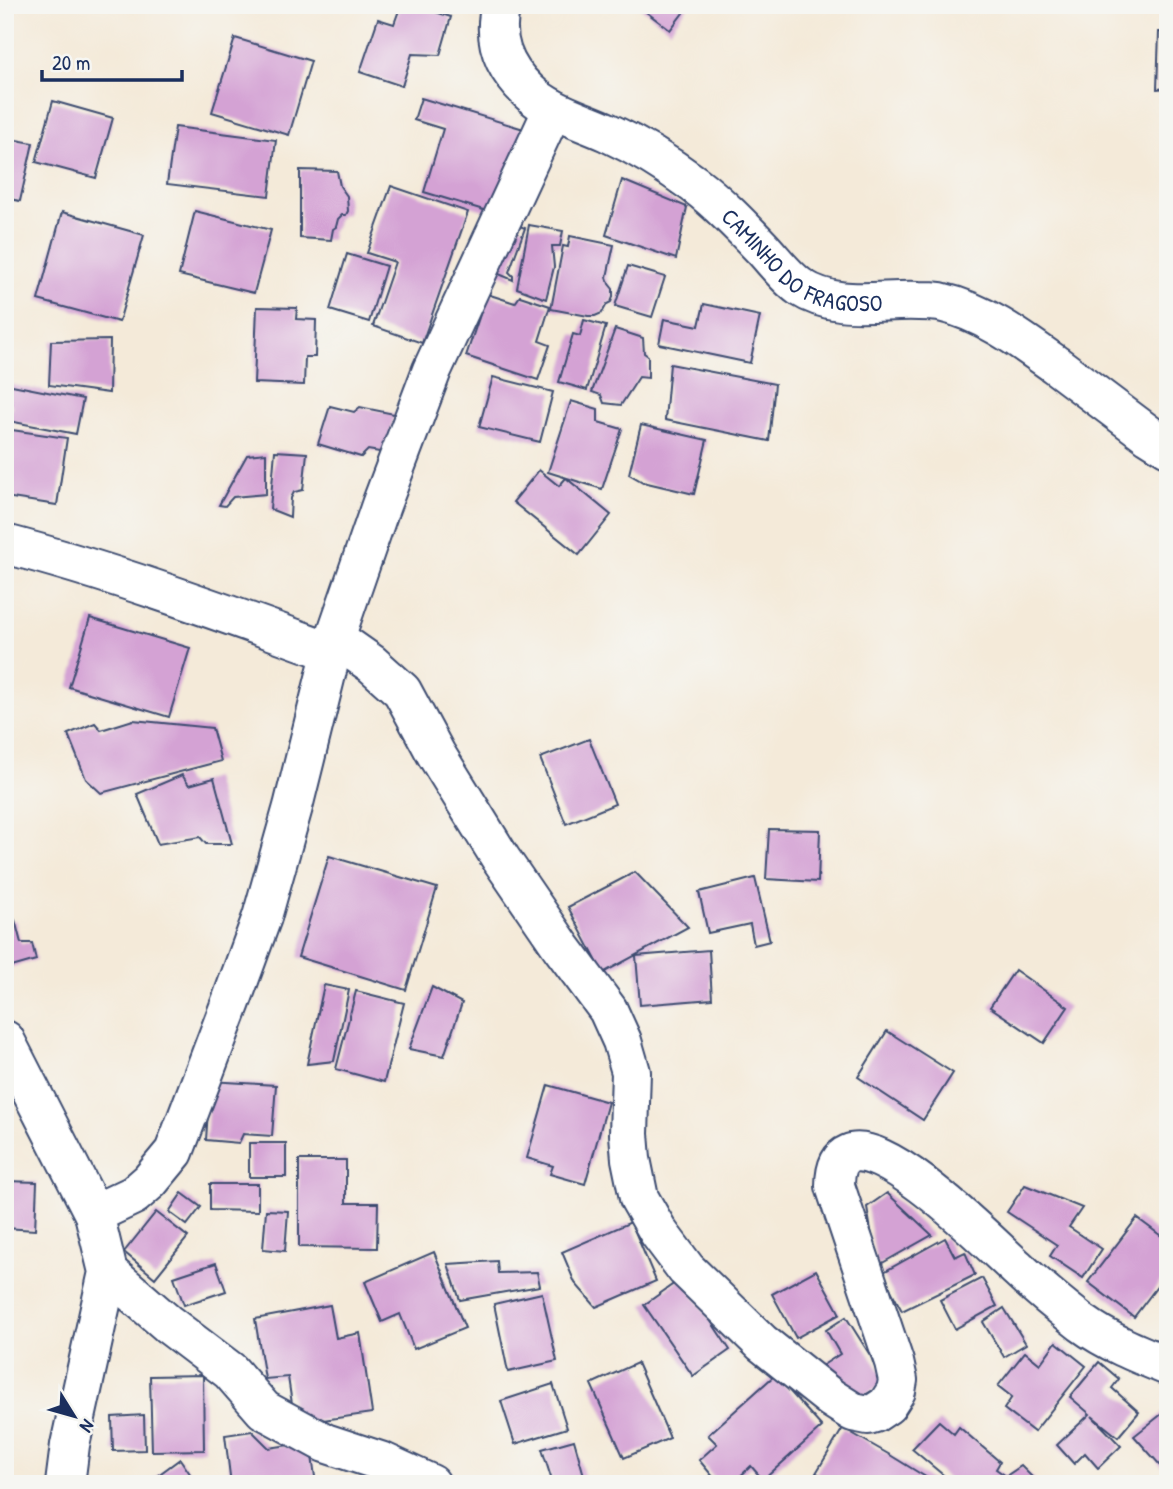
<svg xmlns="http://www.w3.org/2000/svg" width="1173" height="1489" font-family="'Patrick Hand',sans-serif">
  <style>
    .building { fill: #d4a2d4 }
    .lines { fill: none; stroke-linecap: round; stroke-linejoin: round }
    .minor-casing { stroke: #3c4b70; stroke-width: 42 }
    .minor { stroke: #fff; stroke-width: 38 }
    .labels { text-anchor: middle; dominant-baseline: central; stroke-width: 5; stroke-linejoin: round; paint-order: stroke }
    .street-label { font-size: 23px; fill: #1b2f5e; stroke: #f6f6f2 }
  </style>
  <rect width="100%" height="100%" fill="#f6f6f2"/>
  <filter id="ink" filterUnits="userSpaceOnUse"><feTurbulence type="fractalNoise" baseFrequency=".0143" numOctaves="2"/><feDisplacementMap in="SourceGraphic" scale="14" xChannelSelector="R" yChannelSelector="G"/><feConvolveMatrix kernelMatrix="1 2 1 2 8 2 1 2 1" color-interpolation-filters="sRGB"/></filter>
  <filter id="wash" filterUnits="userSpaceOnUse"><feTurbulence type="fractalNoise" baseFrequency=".00686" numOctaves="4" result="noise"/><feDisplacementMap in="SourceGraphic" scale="28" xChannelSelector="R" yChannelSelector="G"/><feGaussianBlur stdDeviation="1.57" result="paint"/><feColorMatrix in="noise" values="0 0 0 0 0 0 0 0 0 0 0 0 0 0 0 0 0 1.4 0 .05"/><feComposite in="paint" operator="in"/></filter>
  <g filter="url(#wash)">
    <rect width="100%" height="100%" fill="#f4ead9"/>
    <g id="blocks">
      <g class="building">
        <polygon points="401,5 414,5 451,17 440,55 412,54 402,86 360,72 378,19 394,24"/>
        <polygon points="637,5 689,5 670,30"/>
        <polygon points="1159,32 1168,32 1168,88 1157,89"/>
        <polygon points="235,38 311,61 289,135 212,112"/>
        <polygon points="421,98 527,130 500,215 424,192 443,129 414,120"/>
        <polygon points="53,101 113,118 96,178 36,162"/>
        <polygon points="175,127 276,140 269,196 167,184"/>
        <polygon points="5,138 33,143 20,201 5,198"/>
        <polygon points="300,170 337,171 340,186 347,196 348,211 346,215 342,215 338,219 336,227 333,229 331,240 300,238"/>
        <polygon points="622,180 687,207 676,259 606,235"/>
        <polygon points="391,186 468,212 422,343 373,326 395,262 367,253"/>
        <polygon points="195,211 271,230 254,293 179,275"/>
        <polygon points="62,212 144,235 119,322 38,300"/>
        <polygon points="512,223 525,228 509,272 513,276 513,280 499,274 496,277 493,275"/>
        <polygon points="529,225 563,231 560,246 552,246 554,267 546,299 517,288"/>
        <polygon points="570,236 614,245 607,277 609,284 613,289 613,297 611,302 607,304 602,313 595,316 588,316 551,309 563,246 568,247"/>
        <polygon points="347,254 386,266 369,322 330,310"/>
        <polygon points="628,266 665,277 652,317 615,306"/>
        <polygon points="487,294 515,303 520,296 550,306 539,341 550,345 538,380 466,356"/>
        <polygon points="704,304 760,316 750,363 659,344 664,319 699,326"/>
        <polygon points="257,307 297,308 296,319 316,320 315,357 305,357 304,385 254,383"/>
        <polygon points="584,320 606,326 587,390 559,382 573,334 580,336"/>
        <polygon points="615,329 643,338 644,353 648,356 648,378 639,377 621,405 604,403 601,395 592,392"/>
        <polygon points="110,340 109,393 49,385 51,341"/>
        <polygon points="670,364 775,384 769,441 665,420"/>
        <polygon points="493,377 553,392 540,442 479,427"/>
        <polygon points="7,384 83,399 76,434 9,421 12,404 5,403"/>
        <polygon points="571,401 598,409 598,422 622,429 602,489 548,472"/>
        <polygon points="330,406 354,412 360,407 394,414 386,453 368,450 361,457 318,444"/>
        <polygon points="641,425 707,440 694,494 643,482 629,474"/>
        <polygon points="5,429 67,438 57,505 5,497"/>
        <polygon points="275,451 307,453 303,490 294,492 291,498 290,517 270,509"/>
        <polygon points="266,453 266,494 233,497 225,506 219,505 247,455"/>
        <polygon points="539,470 559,486 566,478 611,515 579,555 513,502"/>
        <polygon points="90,618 190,648 169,717 69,687"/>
        <polygon points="133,720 212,728 221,761 101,793 86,779 68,734 95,723 101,730"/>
        <polygon points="589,739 615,804 566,824 540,758"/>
        <polygon points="182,775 189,785 214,778 232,844 206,844 200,837 158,844 137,794"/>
        <polygon points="769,829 820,830 818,882 766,879"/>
        <polygon points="329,856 437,888 406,990 298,957"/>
        <polygon points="635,872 688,927 603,973 568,907"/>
        <polygon points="755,878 770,941 754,945 750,924 708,933 699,892"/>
        <polygon points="15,920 21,943 32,943 36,960 5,969 5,923"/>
        <polygon points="709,950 712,999 640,1005 636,956"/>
        <polygon points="1015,970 1068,1007 1044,1043 990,1007"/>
        <polygon points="324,985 349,990 334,1061 307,1064"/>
        <polygon points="432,987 462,1003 444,1056 409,1049"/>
        <polygon points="356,991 404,1003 384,1082 336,1069"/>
        <polygon points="887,1031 953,1073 923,1120 858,1077"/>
        <polygon points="210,1081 276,1085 272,1136 243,1134 239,1143 206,1140"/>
        <polygon points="548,1085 608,1102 585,1184 550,1174 553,1166 527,1158"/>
        <rect x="249" y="1143" width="37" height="34"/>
        <polygon points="299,1160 346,1160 346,1203 378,1203 377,1248 299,1247"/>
        <polygon points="5,1181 37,1182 35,1230 5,1228"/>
        <polygon points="210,1184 258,1184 258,1211 210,1210"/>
        <polygon points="1025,1185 1082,1208 1069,1227 1102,1249 1083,1278 1050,1256 1057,1245 1007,1212"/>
        <polygon points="182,1193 201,1207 187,1225 169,1212"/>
        <polygon points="887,1193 932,1235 877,1266 867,1207"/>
        <polygon points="266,1210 288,1211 285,1251 263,1249"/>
        <polygon points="156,1212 188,1237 155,1278 124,1252"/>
        <polygon points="1137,1218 1168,1241 1168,1272 1134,1317 1088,1282"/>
        <polygon points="631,1222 656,1281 596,1307 575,1283 562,1252"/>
        <polygon points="945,1238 955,1257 965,1252 975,1275 902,1311 882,1273"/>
        <polygon points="434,1252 465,1328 414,1349 400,1314 382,1322 365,1282"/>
        <polygon points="497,1261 498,1273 537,1272 540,1286 460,1300 448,1264"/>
        <polygon points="216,1263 226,1291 184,1305 174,1277"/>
        <polygon points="816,1270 840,1314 796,1338 772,1294"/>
        <polygon points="682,1278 730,1350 693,1376 644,1305"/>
        <polygon points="982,1278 997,1306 955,1329 940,1300"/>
        <polygon points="542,1293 557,1361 508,1372 494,1304"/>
        <polygon points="330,1305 336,1338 360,1333 372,1413 295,1424 288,1377 265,1379 255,1319"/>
        <polygon points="1004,1308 1026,1344 1004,1357 983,1322"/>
        <polygon points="846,1317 887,1382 858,1399 820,1367 840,1354 826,1330"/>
        <polygon points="1056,1342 1086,1366 1034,1432 1004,1409 1012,1397 998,1386 1025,1352 1040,1364"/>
        <polygon points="1099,1362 1119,1379 1112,1388 1139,1412 1118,1437 1092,1416 1121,1446 1098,1468 1085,1453 1074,1464 1057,1445 1090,1414 1070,1397"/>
        <polygon points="637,1363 670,1438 624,1458 591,1384"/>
        <polygon points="203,1375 204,1450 152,1451 150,1376"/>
        <polygon points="775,1375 822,1427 763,1480 751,1466 732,1484 719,1484 699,1460 717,1444 708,1435"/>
        <polygon points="553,1384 567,1428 515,1444 501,1401"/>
        <polygon points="1168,1409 1168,1474 1134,1436"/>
        <polygon points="144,1415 145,1450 113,1451 112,1417"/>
        <polygon points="939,1421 954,1434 959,1427 1000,1462 996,1469 1006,1476 1021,1466 1039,1484 954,1484 912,1449"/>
        <polygon points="843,1428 890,1455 937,1484 827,1484 830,1480 816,1473"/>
        <polygon points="252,1431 269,1448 310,1442 316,1484 231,1484 225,1435"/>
        <polygon points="574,1440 585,1479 568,1484 553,1484 542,1449"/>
        <polygon points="180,1459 197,1484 146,1484"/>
      </g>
    </g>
  </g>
  <g filter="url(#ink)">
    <use href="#blocks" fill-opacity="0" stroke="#3c4b70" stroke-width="2"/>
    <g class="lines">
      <defs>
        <g id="minor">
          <path id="s1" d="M501,5C492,39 503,67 528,91C549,112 581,120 607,132C637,146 667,164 694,184C719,203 742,227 763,249C775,262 786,277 800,287C837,311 879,299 919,301C926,301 934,301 940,302C984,312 1020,339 1056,365C1087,388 1118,412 1149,435L1168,447"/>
          <path d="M5,544C116,573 224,613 332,652"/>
          <path d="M335,638L372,664L402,691L436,754L501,859L562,948L608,1010L622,1041L631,1072L629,1134L631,1159L639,1198L659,1233L686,1269L762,1343L831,1398L853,1412L868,1415L875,1413L887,1405L896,1391L898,1380L894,1362L835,1186C835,1174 837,1159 849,1154C886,1138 989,1243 1017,1268C1037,1287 1060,1306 1082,1323C1108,1342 1138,1354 1168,1366"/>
          <polyline points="5,1040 94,1214 108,1272 70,1445 65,1484"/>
          <polyline points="94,1214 134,1195 150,1181 174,1152 231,1002 262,917 293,807 335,638 381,505 432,370 553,109"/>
          <polyline points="108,1272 168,1324 230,1371 264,1410 325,1443 383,1462 431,1484"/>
        </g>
      </defs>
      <use href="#minor" class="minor-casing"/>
      <use href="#minor" class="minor"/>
    </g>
  </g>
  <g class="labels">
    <g class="street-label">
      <text stroke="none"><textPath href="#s1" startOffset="424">CAMINHO DO FRAGOSO</textPath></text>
    </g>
  </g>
  <rect width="1173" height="1489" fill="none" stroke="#f6f6f2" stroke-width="28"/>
  <g transform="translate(74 1416) rotate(127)" stroke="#f6f6f2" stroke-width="5" paint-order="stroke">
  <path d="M0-5L12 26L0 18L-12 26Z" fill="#1b2f5e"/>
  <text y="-10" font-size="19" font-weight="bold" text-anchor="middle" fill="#1b2f5e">N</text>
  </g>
  <path d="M42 70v10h140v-10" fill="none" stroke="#1b2f5e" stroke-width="3.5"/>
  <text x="52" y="70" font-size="21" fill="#1b2f5e" stroke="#f6f6f2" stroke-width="5" paint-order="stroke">20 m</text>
</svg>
